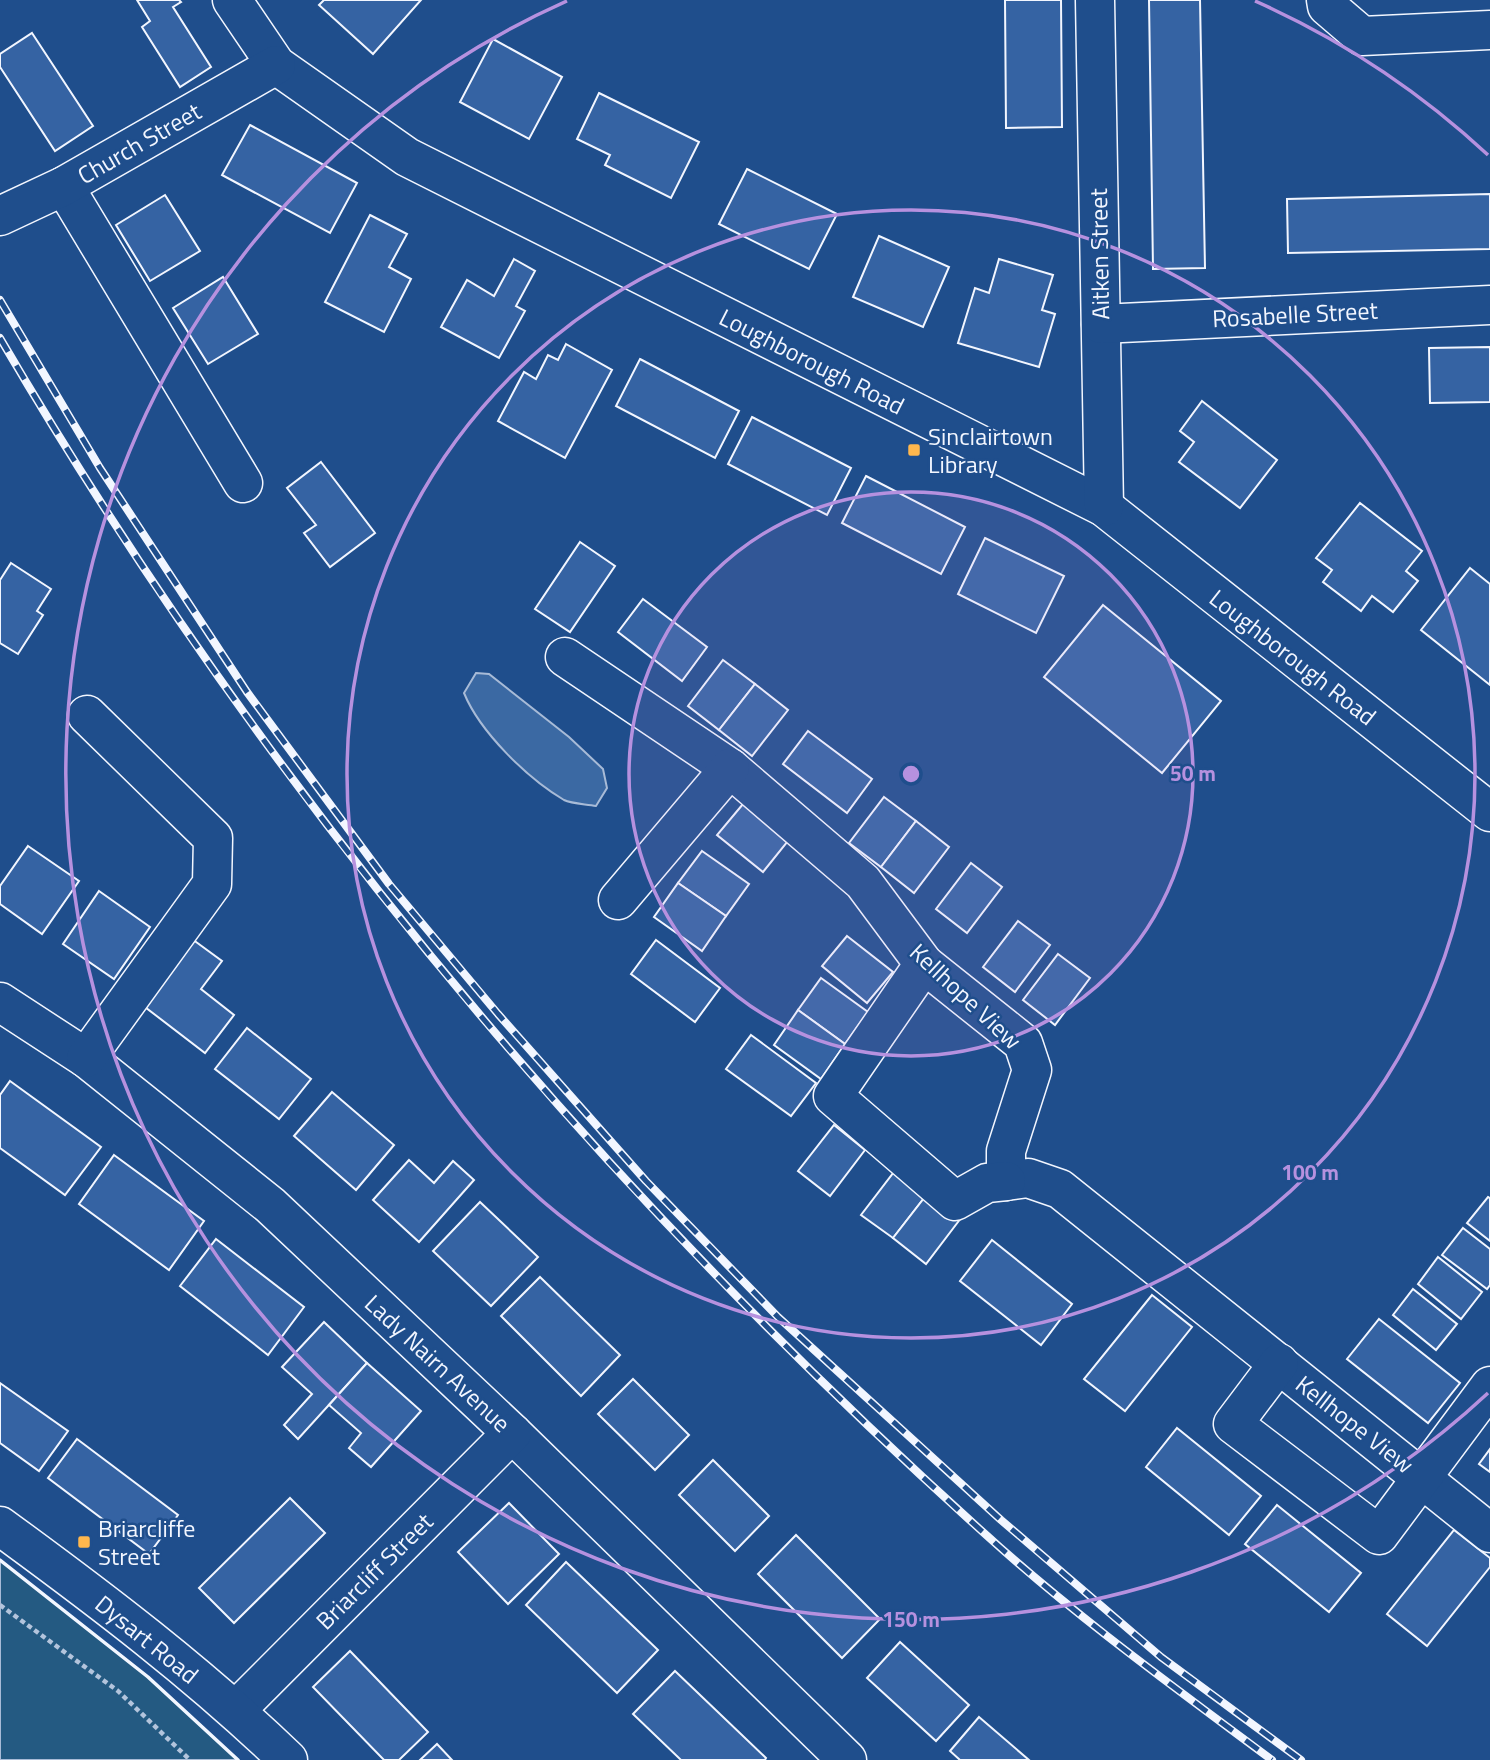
<svg xmlns="http://www.w3.org/2000/svg" width="1490" height="1760" font-family="'Titillium Web',sans-serif">
  <style>
    .green { fill: #245a82; stroke: #a8bbd7; stroke-width: 2 }
    .water { fill: #3b69a3; stroke: #a8bbd7; stroke-width: 2 }
    .building { fill: #3563a3; stroke: #f2f6ff; stroke-width: 2 }
    .lines { fill: none; stroke-linecap: round; stroke-linejoin: round }
    .minor-casing { stroke: #f2f6ff; stroke-width: 41 }
    .major-casing { stroke: #f2f6ff; stroke-width: 41 }
    .path { stroke: #b3c4dc; stroke-width: 4.5; stroke-dasharray: 5 3.5; stroke-linecap: butt }
    .minor { stroke: #1f4e8c; stroke-width: 38 }
    .major { stroke: #1f4e8c; stroke-width: 38 }
    .rail-casing { stroke: #f2f6ff; stroke-width: 8 }
    .rail { stroke: #1f4e8c; stroke-width: 5; stroke-dasharray: 16; stroke-linecap: butt }
    .wall { stroke: #f2f6ff; stroke-width: 3.5 }
    .ring { fill: none; stroke: #b691df; stroke-width: 3.5 }
    .poi-dot { fill: #ffb74d; stroke: #1f4e8c; stroke-width: 2.5 }
    .labels { text-anchor: middle; dominant-baseline: central; stroke-width: 5; stroke-linejoin: round; paint-order: stroke }
    .street-label { font-size: 24px; fill: #f2f6ff; stroke: #1f4e8c }
    .poi-label { font-size: 24px; fill: #f2f6ff; stroke: #1f4e8c; text-anchor: start }
    .centre { fill: #b691df; stroke: #1f4e8c; stroke-width: 3.5 }
    .ring-label { font-size: 21px; text-anchor: middle; font-weight: bold; fill: #b691df; stroke: #1f4e8c; stroke-width: 5; stroke-linejoin: round; paint-order: stroke }
  </style>
  <rect width="100%" height="100%" fill="#1f4e8c"/>
  <polygon class="green" points="0,1560 148,1677 238,1760 0,1760"/>
  <path class="water" d="M476,673L489,674L569,737L603,769L607,788L596,806C586,804 572,804 564,800C527,778 480,732 464,693Z"/>
  <g class="building">
    <polygon points="137,0 179,0 181,2 173,7 211,67 180,87 142,27 150,21"/>
    <polygon points="324,0 421,0 373,54 319,5"/>
    <polygon points="1005,0 1061,0 1062,127 1006,128"/>
    <polygon points="1149,0 1200,0 1205,268 1153,269"/>
    <polygon points="32,33 93,126 55,151 0,67 0,54"/>
    <polygon points="493,39 562,77 529,139 460,102"/>
    <polygon points="599,93 699,142 671,198 605,165 610,155 577,139"/>
    <polygon points="250,125 357,183 330,233 222,175"/>
    <polygon points="747,169 837,214 809,269 719,224"/>
    <polygon points="1490,194 1490,249 1288,253 1287,199"/>
    <polygon points="165,195 200,251 150,281 116,225"/>
    <polygon points="370,215 407,234 389,267 411,279 384,332 325,302"/>
    <polygon points="879,236 949,267 923,327 853,297"/>
    <polygon points="514,259 535,271 516,306 525,311 499,358 441,327 467,280 494,296"/>
    <polygon points="999,259 1053,275 1042,310 1055,314 1039,367 958,343 975,288 989,293"/>
    <polygon points="223,277 258,334 208,364 173,308"/>
    <polygon points="566,344 612,370 565,458 498,421 524,372 536,379 548,355 558,360"/>
    <polygon points="1490,347 1490,402 1430,403 1429,348"/>
    <polygon points="640,359 739,411 715,458 616,406"/>
    <polygon points="1202,401 1277,460 1240,508 1179,462 1194,442 1180,431"/>
    <polygon points="752,417 851,468 827,515 728,464"/>
    <polygon points="321,462 375,533 330,567 304,533 316,525 287,488"/>
    <polygon points="866,476 965,527 941,574 842,523"/>
    <polygon points="1360,503 1422,551 1406,571 1418,581 1393,612 1372,596 1361,611 1323,582 1332,570 1316,558"/>
    <polygon points="985,538 1064,576 1036,633 958,594"/>
    <polygon points="580,542 615,566 570,632 535,609"/>
    <polygon points="11,563 51,589 37,611 43,615 18,654 0,643 0,580"/>
    <polygon points="1470,568 1490,584 1490,685 1421,630"/>
    <polygon points="643,599 707,647 682,681 618,632"/>
    <polygon points="1103,605 1221,701 1162,773 1044,677"/>
    <polygon points="723,660 755,684 719,730 688,706"/>
    <polygon points="755,684 788,710 752,756 719,730"/>
    <polygon points="808,731 872,779 847,813 783,764"/>
    <polygon points="884,797 916,821 881,867 849,843"/>
    <polygon points="743,804 788,841 763,872 717,835"/>
    <polygon points="916,821 949,847 914,893 881,867"/>
    <polygon points="28,846 79,881 42,934 0,904 0,886"/>
    <polygon points="702,851 749,884 726,916 678,883"/>
    <polygon points="971,863 1002,887 967,933 936,909"/>
    <polygon points="678,883 726,916 702,951 654,917"/>
    <polygon points="99,891 150,927 114,979 63,944"/>
    <polygon points="1018,921 1050,945 1015,992 983,967"/>
    <polygon points="847,936 893,972 867,1003 822,966"/>
    <polygon points="192,939 222,961 201,989 234,1015 205,1053 141,1004"/>
    <polygon points="656,940 720,988 695,1022 631,974"/>
    <polygon points="1058,954 1090,978 1055,1025 1023,1000"/>
    <polygon points="821,978 868,1012 845,1044 798,1010"/>
    <polygon points="798,1010 845,1044 821,1079 774,1045"/>
    <polygon points="247,1028 311,1079 279,1119 215,1069"/>
    <polygon points="751,1035 816,1083 791,1116 726,1069"/>
    <polygon points="10,1081 101,1147 65,1195 0,1148 0,1095"/>
    <polygon points="332,1092 394,1145 356,1190 294,1136"/>
    <polygon points="834,1125 865,1150 830,1196 798,1171"/>
    <polygon points="114,1155 204,1221 169,1270 79,1204"/>
    <polygon points="409,1160 434,1183 453,1161 474,1180 419,1242 373,1200"/>
    <polygon points="897,1168 928,1193 893,1238 861,1215"/>
    <polygon points="928,1193 961,1218 926,1264 893,1238"/>
    <polygon points="1488,1197 1490,1198 1490,1241 1467,1223"/>
    <polygon points="480,1202 538,1257 491,1306 433,1251"/>
    <polygon points="1463,1228 1490,1249 1490,1285 1487,1289 1442,1255"/>
    <polygon points="216,1239 304,1307 268,1355 180,1286"/>
    <polygon points="992,1240 1072,1304 1041,1345 960,1281"/>
    <polygon points="1438,1257 1482,1292 1461,1319 1418,1284"/>
    <polygon points="540,1277 620,1355 581,1396 501,1316"/>
    <polygon points="1413,1289 1457,1324 1436,1350 1393,1315"/>
    <polygon points="1152,1295 1192,1327 1125,1411 1084,1379"/>
    <polygon points="1379,1319 1460,1383 1428,1423 1347,1359"/>
    <polygon points="324,1322 367,1363 298,1439 284,1425 312,1394 282,1367"/>
    <polygon points="367,1363 421,1411 371,1467 349,1448 361,1433 329,1405"/>
    <polygon points="633,1379 689,1435 655,1470 598,1414"/>
    <polygon points="0,1383 68,1431 39,1471 0,1443"/>
    <polygon points="1177,1428 1261,1496 1229,1535 1146,1467"/>
    <polygon points="77,1439 178,1515 149,1554 48,1478"/>
    <polygon points="1490,1449 1490,1472 1479,1464"/>
    <polygon points="713,1460 769,1516 735,1551 679,1495"/>
    <polygon points="290,1498 325,1533 234,1623 199,1588"/>
    <polygon points="509,1503 559,1554 508,1604 458,1552"/>
    <polygon points="1277,1505 1361,1573 1329,1612 1245,1544"/>
    <polygon points="1454,1530 1490,1558 1490,1567 1427,1646 1387,1614"/>
    <polygon points="796,1535 880,1619 842,1658 758,1574"/>
    <polygon points="566,1562 658,1650 617,1693 526,1605"/>
    <polygon points="900,1642 969,1705 936,1741 867,1678"/>
    <polygon points="350,1651 428,1732 399,1760 384,1760 313,1687"/>
    <polygon points="675,1671 766,1758 765,1760 681,1760 633,1714"/>
    <polygon points="979,1717 1029,1760 960,1760 950,1751"/>
    <polygon points="437,1744 452,1760 420,1760"/>
  </g>
  <g class="lines">
    <defs>
      <g id="minor">
        <polyline points="232,0 276,65 407,157 1104,507 1490,812"/>
        <polyline points="1095,0 1104,507"/>
        <polyline points="1326,0 1327,6 1362,36 1490,30"/>
        <polyline points="64,186 243,483"/>
        <polyline points="0,216 64,186 276,65"/>
        <polyline points="1101,324 1490,305"/>
        <polyline points="565,657 730,768 863,882 924,964 1023,1043 1032,1070 1006,1151 1006,1181 1028,1178 1060,1189 1490,1533"/>
        <polyline points="618,900 730,768"/>
        <polyline points="924,964 833,1096 955,1201 987,1183 1006,1181"/>
        <polyline points="0,1002 86,1058 270,1205 512,1433 847,1760"/>
        <polyline points="86,1058 212,884 213,838 87,715"/>
        <polyline points="1279,1363 1233,1424 1379,1535 1490,1386"/>
        <polyline points="236,1710 512,1433"/>
      </g>
      <path id="major" d="M0,1526C100,1599 199,1674 288,1760"/>
    </defs>
    <use href="#minor" class="minor-casing"/>
    <use href="#major" class="major-casing"/>
    <polyline class="path" points="0,1605 118,1691 190,1760"/>
    <use href="#minor" class="minor"/>
    <use href="#major" class="major"/>
    <defs>
      <g id="rail">
        <polyline points="0,300 100,468 247,692 389,884 498,1014 646,1181 778,1317 1001,1520 1161,1657 1301,1760"/>
        <path d="M0,338C264,789 596,1184 984,1533C1074,1615 1174,1687 1272,1760"/>
      </g>
    </defs>
    <use href="#rail" class="rail-casing"/>
    <use href="#rail" class="rail"/>
    <polyline class="wall" points="0,1560 148,1677 238,1760"/>
  </g>
  <circle cx="911" cy="774" r="282" fill="#b691df" fill-opacity=".12"/>
  <g class="ring">
    <circle cx="911" cy="774" r="282"/>
    <circle cx="911" cy="774" r="564"/>
    <path d="M1488 1393A846 846 0 1 1 567 1M1255 1A846 846 0 0 1 1488 155"/>
  </g>
  <g class="poi-dot">
    <rect x="907" y="443" width="14" height="14" rx="3.5"/>
    <rect x="77" y="1535" width="14" height="14" rx="3.5"/>
  </g>
  <g class="labels">
    <g class="street-label">
      <text transform="translate(139 143) rotate(-30)">Church Street</text>
      <text transform="translate(1099 254) rotate(-91)">Aitken Street</text>
      <text transform="translate(1295 314) rotate(-3)">Rosabelle Street</text>
      <text transform="translate(812 361) rotate(27)">Loughborough Road</text>
      <text transform="translate(1293 657) rotate(38)">Loughborough Road</text>
      <text transform="translate(966 996) rotate(43)">Kellhope View</text>
      <text transform="translate(438 1363) rotate(43)">Lady Nairn Avenue</text>
      <text transform="translate(1355 1424) rotate(38)">Kellhope View</text>
      <text transform="translate(374 1571) rotate(-45)">Briarcliff Street</text>
      <text transform="translate(147 1639) rotate(39)">Dysart Road</text>
    </g>
    <g class="poi-label">
      <text x="928" y="436">Sinclairtown<tspan x="928" dy="28">Library</tspan></text>
      <text x="98" y="1528">Briarcliffe<tspan x="98" dy="28">Street</tspan></text>
    </g>
  </g>
  <circle cx="911" cy="774" r="10" class="centre"/>
  <g class="ring-label">
    <text x="1193" y="781">50 m</text>
    <text x="1310" y="1180">100 m</text>
    <text x="911" y="1627">150 m</text>
  </g>
</svg>
